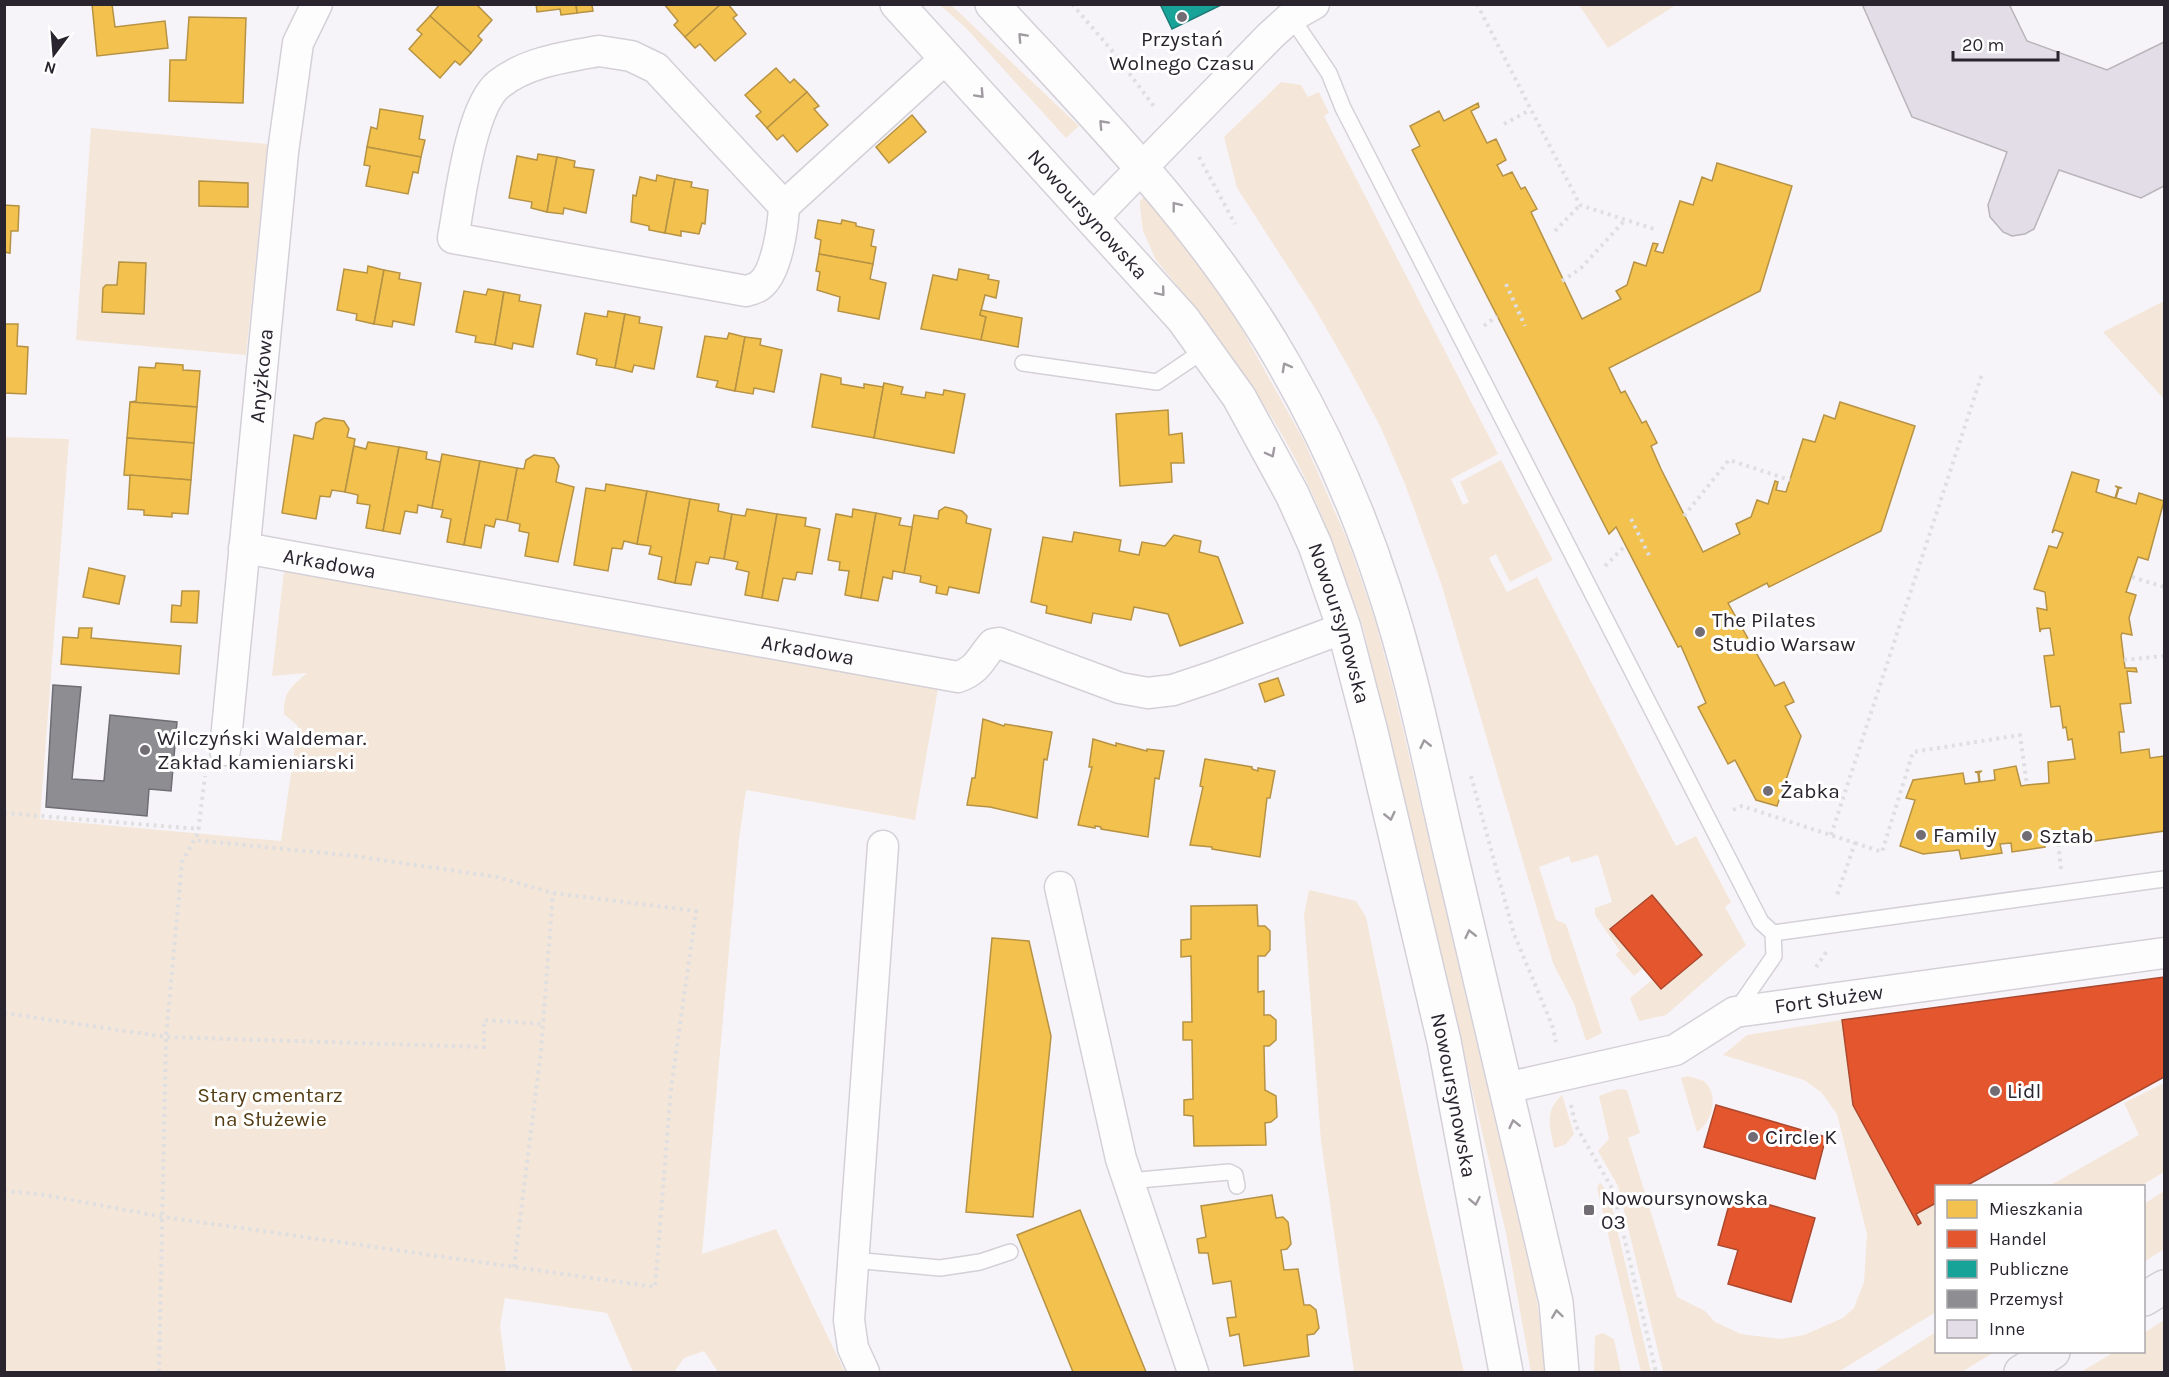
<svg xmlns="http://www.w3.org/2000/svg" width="2169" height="1377" font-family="Karla,sans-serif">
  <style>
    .green { fill: #f4e7d9 }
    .homes { fill: #f2c14e; stroke: #b69244; stroke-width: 1.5 }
    .shops { fill: #e4572e; stroke: #ac482e; stroke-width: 1.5 }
    .public { fill: #17a398; stroke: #1d7d78; stroke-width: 1.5 }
    .industry { fill: #8d8d92; stroke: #6f6e74; stroke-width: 1.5 }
    .building { fill: #e2dde6; stroke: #b8b4ba; stroke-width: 1.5 }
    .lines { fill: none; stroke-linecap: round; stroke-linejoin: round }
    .lane-casing { stroke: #d4d0d7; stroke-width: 18 }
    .street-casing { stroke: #d4d0d7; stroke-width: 33 }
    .secondary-casing { stroke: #d4d0d7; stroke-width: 36 }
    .primary-casing { stroke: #d1cfd3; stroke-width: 36 }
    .path { stroke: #dfdee0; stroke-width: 4; stroke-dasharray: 3 4.5; stroke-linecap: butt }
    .lane { stroke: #fefdfe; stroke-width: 15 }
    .street { stroke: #fefdfe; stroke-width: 30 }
    .secondary { stroke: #fefdfe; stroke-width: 33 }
    .primary { stroke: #f6f3f8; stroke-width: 33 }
    .oneway { stroke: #9f9ba0 }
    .poi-dot { fill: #726d75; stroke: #fff; stroke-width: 2 }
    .labels { text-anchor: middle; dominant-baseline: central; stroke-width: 6; stroke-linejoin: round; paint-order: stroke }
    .poi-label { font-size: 21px; fill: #2a242e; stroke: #fff; text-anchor: start }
    .street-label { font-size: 21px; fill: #2a242e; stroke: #fff }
    .park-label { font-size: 21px; fill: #553d13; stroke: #fff }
  </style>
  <rect width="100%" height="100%" fill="#f7f4f9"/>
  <g class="green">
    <polygon points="940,5 951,5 1079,126 1066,138 966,28"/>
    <polygon points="1579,5 1676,5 1608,48"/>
    <polygon points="1281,82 1301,85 1308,97 1319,92 1329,113 1324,116 1498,454 1451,479 1463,505 1469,502 1460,482 1501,460 1553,560 1510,582 1496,554 1489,558 1507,592 1537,577 1676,846 1696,836 1731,902 1725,907 1746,945 1666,1015 1639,1021 1630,998 1653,979 1661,989 1701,955 1652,895 1611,929 1643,968 1634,976 1615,954 1620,951 1595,915 1595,908 1612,902 1598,855 1571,863 1569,856 1539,867 1556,920 1566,924 1602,1033 1586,1041 1574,1004 1553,963 1441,583 1405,484 1380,426 1349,368 1314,307 1237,188 1224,137"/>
    <polygon points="91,128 268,144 246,355 76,340"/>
    <path d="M1145,196L1206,275L1239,324L1304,441L1349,544L1375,620L1393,687L1535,1291L1541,1325L1544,1372H1531L1506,1233L1363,627C1344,574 1326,520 1301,470C1262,393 1211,326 1156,260L1143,231L1140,207V201Z"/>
    <polygon points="2164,301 2164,399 2103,332"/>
    <path d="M5,437L69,439L40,819L281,841L298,726L284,714C283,692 292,686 307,673L272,676L284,571L938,689L915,820L746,790L739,839L702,1254L776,1229L845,1372H718L704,1351L684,1358L674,1372H633L607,1313L505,1298L500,1326L506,1372H5Z"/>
    <polygon points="1309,890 1356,901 1366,917 1421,1185 1464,1372 1354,1372 1321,1141 1304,915"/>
    <polygon points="1842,1020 1918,1224 1921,1222 1916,1214 1936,1203 1936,1312 1838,1372 1663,1372 1618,1186 1598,1151 1609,1139 1599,1096 1618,1089 1627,1090 1640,1133 1628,1138 1677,1297 1705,1311 1715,1322 1741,1334 1781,1339 1804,1335 1843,1318 1854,1308 1864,1282 1867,1234 1837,1114 1821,1092 1804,1080 1723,1055 1747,1035"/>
    <path d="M1688,1076L1704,1081C1719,1095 1713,1121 1697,1132L1681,1078Z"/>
    <polygon points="2164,1083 2164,1172 2141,1186 2049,1186 2139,1135 2124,1103"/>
    <path d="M1562,1095L1574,1134L1565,1145L1554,1148C1550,1126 1544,1111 1562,1095Z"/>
    <polygon points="1600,1182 1609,1195 1651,1372 1641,1372 1597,1188"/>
    <polygon points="2164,1191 2164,1249 2144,1262 2144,1204"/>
    <polygon points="2164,1320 2164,1372 2081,1372 2114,1352 2144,1352 2144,1333"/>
    <polygon points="1936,1332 1936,1352 1994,1352 1962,1372 1873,1372"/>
    <polygon points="1603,1333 1614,1339 1621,1372 1594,1372 1595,1336"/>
  </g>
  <g class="homes">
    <polygon points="92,4 112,4 115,27 165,21 168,48 97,56"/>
    <polygon points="440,4 476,4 492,20 478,36 482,40 471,53 430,16"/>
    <polygon points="536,4 576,4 577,13 561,15 560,9 537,12"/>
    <polygon points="576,4 595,4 592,5 593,11 577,13"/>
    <polygon points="664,4 721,4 685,37 674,25 678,21"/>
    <polygon points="721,4 728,4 737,15 733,18 746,34 715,61 700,44 695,48 685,37"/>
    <polygon points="430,16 471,53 460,65 455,61 440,78 409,49 422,34 417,30"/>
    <polygon points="189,17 246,18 243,103 169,101 170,60 186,60"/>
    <polygon points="776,68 790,83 794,79 807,92 767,128 756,116 761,112 745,95"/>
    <polygon points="807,92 819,106 814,109 828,125 797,152 783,135 777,140 767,128"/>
    <polygon points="1478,103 1479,107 1471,111 1487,143 1496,139 1506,160 1497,165 1503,176 1512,172 1521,189 1525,187 1537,209 1531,212 1582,319 1621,299 1616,291 1627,285 1634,262 1646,266 1653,243 1658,244 1655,251 1663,253 1680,201 1693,205 1702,177 1712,181 1717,163 1792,186 1760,291 1609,368 1621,393 1625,391 1642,423 1646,421 1657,443 1651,446 1661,469 1703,552 1740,534 1736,524 1751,517 1757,500 1768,504 1775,481 1778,482 1776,490 1786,492 1803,439 1815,442 1824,415 1835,419 1840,402 1915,426 1881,531 1769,587 1767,583 1728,603 1775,686 1784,682 1794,702 1785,706 1801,736 1777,806 1756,800 1735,760 1728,764 1698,707 1706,703 1681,646 1678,647 1616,527 1609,534 1412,150 1420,146 1410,126 1439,111 1444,121"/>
    <polygon points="380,109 423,116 419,139 425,140 421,157 367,147 371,127 377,129"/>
    <polygon points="912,115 926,132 889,163 876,147"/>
    <polygon points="367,147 421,157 418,173 413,172 408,194 366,186 370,166 364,165"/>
    <polygon points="538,154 557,157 547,212 531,208 532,202 509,198 517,156 537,160"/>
    <polygon points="557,157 575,161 574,167 594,170 586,213 564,208 563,214 547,212"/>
    <polygon points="657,175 675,179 665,233 649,230 649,226 631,222 633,195 636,196 640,177 656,181"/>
    <polygon points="675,179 692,182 691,187 708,190 705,224 702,223 699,234 681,231 681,236 665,233"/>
    <polygon points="199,181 248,183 248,207 199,206"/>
    <polygon points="4,205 19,206 18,231 11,231 10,253 4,252"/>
    <polygon points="818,220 841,224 842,220 856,223 856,226 874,230 871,246 876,247 873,264 819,254 821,240 815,238"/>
    <polygon points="819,254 873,264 870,279 886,283 879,319 838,311 840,297 817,290 820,272 816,271"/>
    <polygon points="119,262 146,263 144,314 102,312 103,288 106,285 117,285"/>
    <polygon points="368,266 384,270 374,324 356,320 357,314 337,310 344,269 367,273"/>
    <polygon points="959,269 989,275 988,279 999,281 996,298 985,295 980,315 986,317 981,340 921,329 933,275 957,280"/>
    <polygon points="384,270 400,273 399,279 421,283 414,325 393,321 392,327 374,324"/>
    <polygon points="488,289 504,292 495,345 475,342 476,336 456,332 464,291 486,295"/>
    <polygon points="504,292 520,295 519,301 541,305 533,347 513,343 512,349 495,345"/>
    <polygon points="981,310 1022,318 1018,347 981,340 986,317 980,315"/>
    <polygon points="608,311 625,314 615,368 596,365 597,359 577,354 585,313 607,317"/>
    <polygon points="625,314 640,317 639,323 662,327 654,369 634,365 632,372 615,368"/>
    <polygon points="4,324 18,324 17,346 28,347 26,394 4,393"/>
    <polygon points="729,333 745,337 735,391 716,387 718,381 697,377 705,336 727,339"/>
    <polygon points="745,337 761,339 760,345 782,350 774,392 754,388 753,394 735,391"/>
    <polygon points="156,363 183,365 183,370 200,371 197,407 130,402 136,401 139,367 155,368"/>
    <polygon points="821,374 841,378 841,384 864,388 864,384 883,387 884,383 874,438 812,427"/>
    <polygon points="884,383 903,387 901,394 925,398 926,392 943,395 944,390 965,394 954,453 874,438"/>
    <polygon points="130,402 197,407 194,443 127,438"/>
    <polygon points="1168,410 1169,435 1182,433 1184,463 1171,463 1172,482 1120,486 1116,414"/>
    <polygon points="324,418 344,421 349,429 347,437 355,439 345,492 332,490 330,497 320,496 316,519 282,513 294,435 313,439 316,423"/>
    <polygon points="127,438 194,443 191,480 124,475"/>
    <polygon points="368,442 399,447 383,531 366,528 370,505 357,503 358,495 345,492 354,446 366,449"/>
    <polygon points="399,447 427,452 426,459 441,462 432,508 418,505 417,513 405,511 400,534 383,531"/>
    <polygon points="442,454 480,461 464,545 447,542 451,519 441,517 443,510 432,508"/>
    <polygon points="534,455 554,458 559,466 556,482 574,487 558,562 525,556 529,533 519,531 520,524 507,521 517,468 524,469 526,460"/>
    <polygon points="480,461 517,468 507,521 496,519 494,527 485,525 481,548 464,545"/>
    <polygon points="2072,472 2099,480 2096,492 2115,498 2118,488 2115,486 2122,488 2119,488 2116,498 2136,504 2139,493 2164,501 2148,560 2138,557 2126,592 2136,595 2129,618 2132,635 2122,633 2121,636 2125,668 2136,668 2137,672 2127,671 2131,703 2120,704 2124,732 2119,732 2121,753 2149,749 2150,758 2164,756 2164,831 2088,842 2081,842 2080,833 2044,838 2045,847 2012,852 2011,843 2000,844 2002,853 1961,859 1959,850 1923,854 1900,846 1915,800 1906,798 1913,780 1963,773 1965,784 1979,782 1978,773 1975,772 1982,771 1979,773 1980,782 1995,780 1994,770 2016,766 2021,786 2027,785 2049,783 2048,762 2075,759 2072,739 2068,740 2066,727 2063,728 2060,706 2051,707 2044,656 2054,655 2050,628 2041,629 2040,632 2037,608 2047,610 2045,592 2034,589 2049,546 2057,548 2063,533 2055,530 2052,533"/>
    <polygon points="130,475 191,480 188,514 172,513 172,517 144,515 144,510 128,509"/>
    <polygon points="606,484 647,491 637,544 624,541 622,549 612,548 608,571 574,565 586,488 605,491"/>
    <polygon points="647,491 690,499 675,583 658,579 662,557 649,554 651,546 637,544"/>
    <polygon points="690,499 719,504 718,511 732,514 724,559 710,557 708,564 696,562 691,585 675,583"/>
    <polygon points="945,507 962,511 967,516 966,523 991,529 979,593 949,587 947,595 936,593 937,586 920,582 921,576 904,573 914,515 938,519 939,511"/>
    <polygon points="747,509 777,514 762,598 745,595 749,572 736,569 738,562 724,559 732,514 745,516"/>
    <polygon points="853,509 876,513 861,598 845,595 849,571 839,570 840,562 828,560 836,514 852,517"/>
    <polygon points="876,513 901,518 899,525 912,527 904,573 893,571 892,579 883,577 878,601 861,598"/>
    <polygon points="777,514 806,518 805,526 820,529 812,574 797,572 795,580 783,578 778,601 762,598"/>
    <polygon points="1074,532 1121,540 1119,551 1139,555 1142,542 1165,546 1174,535 1201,541 1199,552 1218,557 1243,623 1180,646 1168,614 1134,607 1131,620 1093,613 1091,623 1046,613 1047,606 1031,602 1043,537 1072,542"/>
    <polygon points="89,568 125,576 119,604 83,597"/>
    <polygon points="182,591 199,591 197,623 171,622 172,605 181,606"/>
    <polygon points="79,628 92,628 91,638 181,646 179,674 61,664 63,637 78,638"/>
    <polygon points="1278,678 1284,695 1265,702 1259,684"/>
    <polygon points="983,719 1004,726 1005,724 1052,732 1047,760 1044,759 1037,818 990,807 967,805 972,778 975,778"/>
    <polygon points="1093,739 1116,746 1116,743 1147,751 1147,749 1164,751 1159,779 1155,778 1148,837 1101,829 1101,827 1095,826 1095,828 1078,825 1092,767 1089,767"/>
    <polygon points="1205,759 1252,767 1252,769 1258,771 1258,768 1275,771 1270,798 1267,798 1260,857 1212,849 1212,847 1190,845 1203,787 1200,786"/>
    <polygon points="1257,905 1258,926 1265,926 1270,931 1270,950 1265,956 1258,956 1258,992 1264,991 1264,1015 1270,1015 1276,1020 1276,1040 1269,1046 1264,1046 1265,1090 1276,1096 1277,1117 1271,1122 1265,1123 1266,1145 1194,1146 1193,1116 1184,1115 1184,1100 1193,1099 1192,1040 1183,1040 1183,1022 1192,1022 1191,956 1181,957 1181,940 1191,939 1191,906"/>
    <polygon points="992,938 1029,941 1051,1036 1033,1217 966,1212"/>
    <polygon points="1272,1195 1276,1218 1283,1217 1288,1222 1291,1244 1287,1249 1281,1250 1284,1270 1298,1269 1304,1305 1310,1305 1316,1310 1319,1328 1314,1334 1307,1335 1309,1356 1244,1366 1239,1334 1230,1336 1227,1318 1236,1317 1231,1281 1213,1284 1208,1253 1199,1253 1197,1239 1206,1237 1201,1206"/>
    <polygon points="1080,1210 1146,1372 1073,1372 1017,1235"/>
  </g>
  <g class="shops">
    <polygon points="1652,895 1702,955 1661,989 1610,929"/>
    <polygon points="2164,977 2164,1077 1966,1186 1936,1186 1936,1203 1916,1214 1921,1223 1918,1225 1853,1105 1842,1020"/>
    <polygon points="1716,1105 1826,1137 1815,1179 1704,1147"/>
    <polygon points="1732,1194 1815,1218 1791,1302 1728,1284 1738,1250 1718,1245"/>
  </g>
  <polygon class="public" points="1160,4 1223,4 1172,29"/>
  <polygon class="industry" points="53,685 81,687 72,779 104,781 110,715 177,722 171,791 149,789 147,816 46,807"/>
  <polygon class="building" points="1862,4 2009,4 2027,41 2107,70 2164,42 2164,186 2141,198 2059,170 2034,229 2025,234 2012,236 2003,232 1990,217 1988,205 2007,152 1912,117"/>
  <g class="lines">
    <defs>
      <g id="lane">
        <polyline points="1291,17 1329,73 1343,108 1761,922 1773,933 2164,879"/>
        <polyline points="1023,363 1157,382 1206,349"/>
        <polyline points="1736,1011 1774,956 1773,933"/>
        <polyline points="1128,1181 1229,1172 1235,1175 1237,1186"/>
        <polyline points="853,1260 940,1268 980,1262 1010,1252"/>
      </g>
      <g id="street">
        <path d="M599,51L631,56L656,68L784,206C783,226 777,274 759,286C756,288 750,290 746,291L453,238C460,201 470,107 499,84C527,62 565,57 599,51Z"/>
        <polyline points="784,206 946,58"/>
        <polyline points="1093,218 1270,36 1291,17 1314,4"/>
        <path id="s1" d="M244,548L958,677C978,670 980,659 993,644L999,643L1120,688L1148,693L1173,690L1212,677L1344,628"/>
        <path id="s2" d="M225,750L283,152L298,43L317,4"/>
        <polyline points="1060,887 1121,1159 1193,1372"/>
        <path id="s3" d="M1506,1088L1675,1050L1735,1012L2164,953"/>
        <polyline points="864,1372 853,1348 849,1320 883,846"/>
      </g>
      <g id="secondary">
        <path id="s4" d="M897,4L1183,319L1239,397L1292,494L1315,545L1344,628L1371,732L1444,1041L1506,1372"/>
        <path d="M992,4C1097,118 1207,228 1284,364C1325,435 1359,511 1384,589C1414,679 1431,772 1453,864C1487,1010 1521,1156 1556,1302L1562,1372"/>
      </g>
      <g id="primary">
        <polyline points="2144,1299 2164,1287"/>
        <polyline points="2021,1372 2053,1352"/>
      </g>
    </defs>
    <use href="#lane" class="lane-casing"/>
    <use href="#street" class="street-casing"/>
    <use href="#secondary" class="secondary-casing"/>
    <use href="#primary" class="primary-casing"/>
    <g class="path">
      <polyline points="1072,4 1114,53 1156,109"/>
      <polyline points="1477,4 1580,205 1657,230"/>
      <polyline points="1504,124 1530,110"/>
      <polyline points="1199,157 1235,224"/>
      <polyline points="1555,231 1580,205"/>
      <polyline points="1562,281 1581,268 1625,220"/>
      <polyline points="1506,284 1525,326"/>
      <polyline points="1484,326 1497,316"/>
      <polyline points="1684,516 1729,460 1790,480"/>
      <polyline points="1631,519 1651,559"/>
      <polyline points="1605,566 1626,545"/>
      <polyline points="2132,577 2164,587"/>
      <polyline points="2124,660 2164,656"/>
      <polyline points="1471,776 1514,934 1552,1025 1556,1042"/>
      <polyline points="1733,810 1742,806 1855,843 1836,898"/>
      <polyline points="4,813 199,829"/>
      <polyline points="1831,835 1982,374"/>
      <polyline points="1855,843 1882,852 1913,752 2020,735 2027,785"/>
      <polyline points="2061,869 2058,839 2080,837"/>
      <polyline points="1816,967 1827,951"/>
      <polyline points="4,1013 166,1037 484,1047 484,1020 543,1024"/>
      <polyline points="1571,1105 1576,1126 1613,1190 1656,1372"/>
      <polyline points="4,1191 39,1194 164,1217 655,1287 671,1089 696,911 553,893 497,877 354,856 194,840"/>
      <polyline points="514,1267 541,1051 553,893"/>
      <polyline points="159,1372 166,1037 182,862 198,833 205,776"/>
    </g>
    <use href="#lane" class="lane"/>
    <use href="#street" class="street"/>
    <use href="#secondary" class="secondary"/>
    <use href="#primary" class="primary"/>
  </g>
  <defs><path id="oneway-chevron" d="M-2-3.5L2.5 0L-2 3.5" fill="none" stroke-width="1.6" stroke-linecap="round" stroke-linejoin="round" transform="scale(1.5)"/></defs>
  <g class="oneway">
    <use href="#oneway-chevron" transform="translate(1022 37) rotate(-133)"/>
    <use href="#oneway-chevron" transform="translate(980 94) rotate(47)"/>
    <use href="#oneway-chevron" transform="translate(1103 124) rotate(-133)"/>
    <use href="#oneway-chevron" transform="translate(1176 206) rotate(-128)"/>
    <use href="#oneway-chevron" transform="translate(1161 292) rotate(50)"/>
    <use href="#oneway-chevron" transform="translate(1286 367) rotate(-119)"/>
    <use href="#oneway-chevron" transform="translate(1271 453) rotate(62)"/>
    <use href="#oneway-chevron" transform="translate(1425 744) rotate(-103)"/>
    <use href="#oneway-chevron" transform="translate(1390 816) rotate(77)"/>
    <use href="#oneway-chevron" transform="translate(1470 934) rotate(-103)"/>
    <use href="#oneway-chevron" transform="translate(1514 1124) rotate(-103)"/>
    <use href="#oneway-chevron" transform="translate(1475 1201) rotate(79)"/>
    <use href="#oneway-chevron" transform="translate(1557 1314) rotate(-98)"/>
  </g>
  <g class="poi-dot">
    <circle cx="1182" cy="17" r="6"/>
    <circle cx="1700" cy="632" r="6"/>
    <circle cx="145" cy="750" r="6"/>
    <circle cx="1768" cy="791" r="6"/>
    <circle cx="1921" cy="835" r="6"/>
    <circle cx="2027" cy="836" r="6"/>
    <circle cx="1995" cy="1091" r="6"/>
    <circle cx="1753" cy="1137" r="6"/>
    <rect x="1583" y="1204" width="12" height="12" rx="3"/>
  </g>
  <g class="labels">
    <g class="poi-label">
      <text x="1182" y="39" text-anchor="middle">Przystań<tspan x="1182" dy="24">Wolnego Czasu</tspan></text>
      <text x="1712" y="620">The Pilates<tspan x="1712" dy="24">Studio Warsaw</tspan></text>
      <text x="157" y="738">Wilczyński Waldemar.<tspan x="157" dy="24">Zakład kamieniarski</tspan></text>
      <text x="1780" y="791">Żabka</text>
      <text x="1933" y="835">Family</text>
      <text x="2039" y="836">Sztab</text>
      <text x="2007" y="1091">Lidl</text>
      <text x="1765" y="1137">Circle K</text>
      <text x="1601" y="1198">Nowoursynowska<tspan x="1601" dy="24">03</tspan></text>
    </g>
    <g class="street-label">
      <text stroke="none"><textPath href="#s4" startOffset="284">Nowoursynowska</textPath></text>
      <text stroke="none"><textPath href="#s2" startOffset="376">Anyżkowa</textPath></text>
      <text stroke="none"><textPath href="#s1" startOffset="87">Arkadowa</textPath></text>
      <text stroke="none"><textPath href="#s4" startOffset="770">Nowoursynowska</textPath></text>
      <text stroke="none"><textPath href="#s1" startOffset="573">Arkadowa</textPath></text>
      <text stroke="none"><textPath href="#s3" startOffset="339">Fort Służew</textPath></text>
      <text stroke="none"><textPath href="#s4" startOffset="1256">Nowoursynowska</textPath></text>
    </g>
    <g class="park-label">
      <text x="270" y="1095">Stary cmentarz<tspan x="270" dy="24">na Służewie</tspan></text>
    </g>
  </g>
  <rect width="2169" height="1377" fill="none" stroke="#2a242e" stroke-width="12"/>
  <rect x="1935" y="1185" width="210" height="168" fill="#ffffff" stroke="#aaa7ab" stroke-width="1.5"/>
  <rect x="1947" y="1200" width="30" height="18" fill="#f2c14e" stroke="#aaa7ab" stroke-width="1.5"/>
  <text x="1989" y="1215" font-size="18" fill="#2a242e">Mieszkania</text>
  <rect x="1947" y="1230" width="30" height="18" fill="#e4572e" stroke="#aaa7ab" stroke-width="1.5"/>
  <text x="1989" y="1245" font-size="18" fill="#2a242e">Handel</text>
  <rect x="1947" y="1260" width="30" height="18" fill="#17a398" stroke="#aaa7ab" stroke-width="1.5"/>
  <text x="1989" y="1275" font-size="18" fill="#2a242e">Publiczne</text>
  <rect x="1947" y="1290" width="30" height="18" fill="#8d8d92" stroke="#aaa7ab" stroke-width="1.5"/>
  <text x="1989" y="1305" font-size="18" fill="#2a242e">Przemysł</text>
  <rect x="1947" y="1320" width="30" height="18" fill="#e2dde6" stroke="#aaa7ab" stroke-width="1.5"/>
  <text x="1989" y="1335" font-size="18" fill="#2a242e">Inne</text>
  <g transform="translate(54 54) rotate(196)" stroke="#ffffff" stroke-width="4.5" paint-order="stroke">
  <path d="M0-4.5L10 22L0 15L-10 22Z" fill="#2a242e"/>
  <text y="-9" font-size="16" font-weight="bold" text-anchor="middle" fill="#2a242e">N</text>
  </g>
  <path d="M1953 51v9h105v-9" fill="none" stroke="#2a242e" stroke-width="3"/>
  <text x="1962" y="51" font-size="18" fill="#2a242e" stroke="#ffffff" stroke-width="4.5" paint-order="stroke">20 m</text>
</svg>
